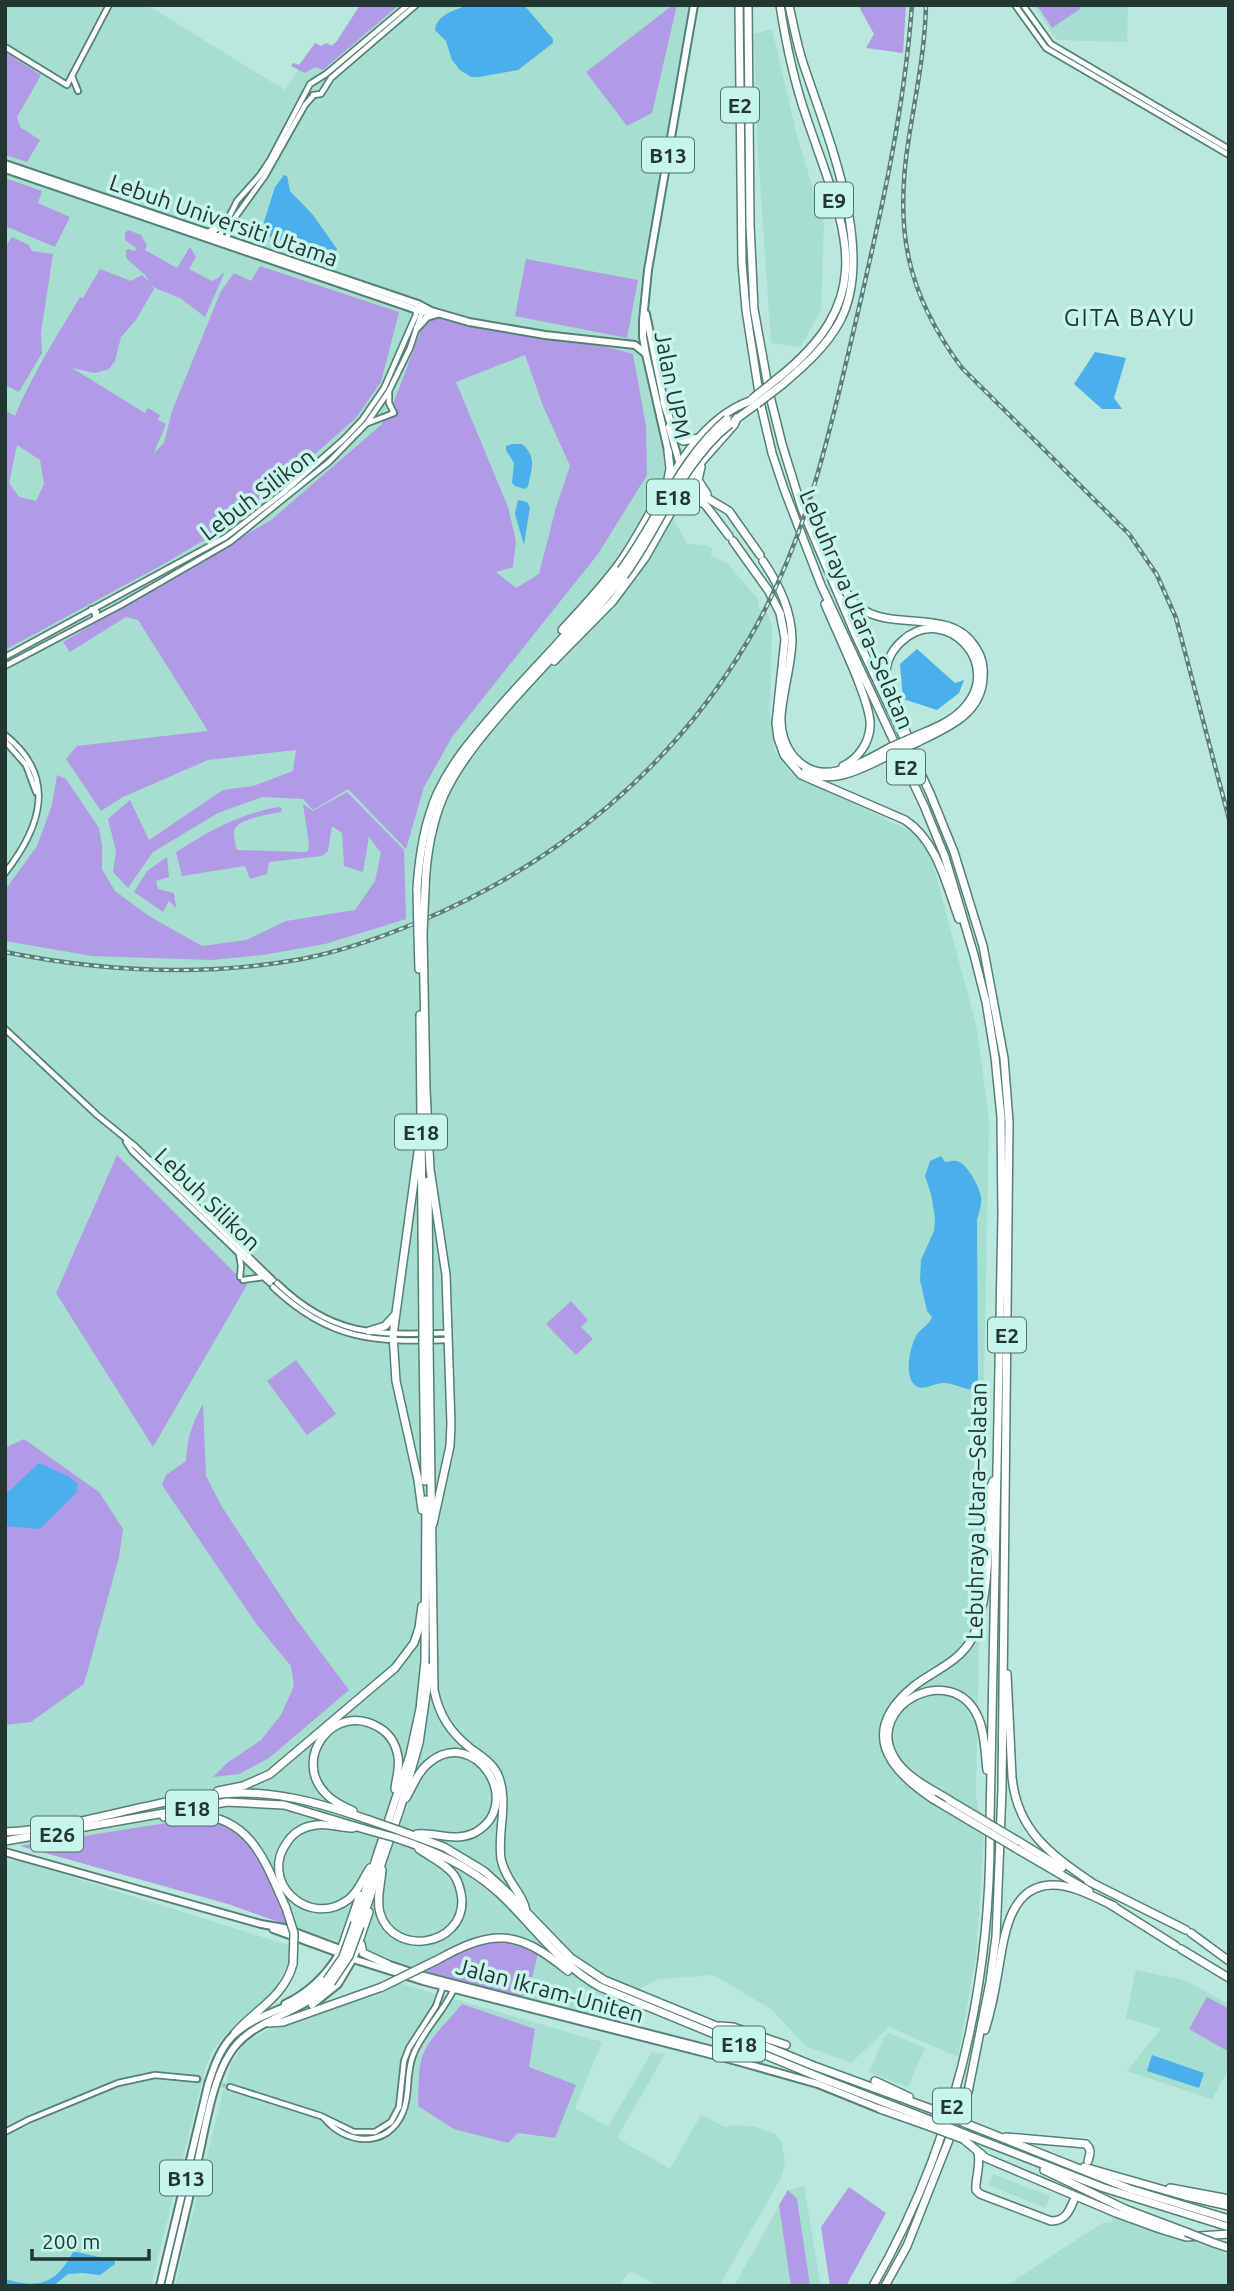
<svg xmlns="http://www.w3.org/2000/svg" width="1234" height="2291" font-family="Ubuntu,sans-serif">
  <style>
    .built { fill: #a6ded0 }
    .green { fill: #b29be6; fill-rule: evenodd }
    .water { fill: #4aafeb }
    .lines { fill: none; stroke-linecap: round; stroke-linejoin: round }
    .minor-tunnel { stroke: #9cc4ba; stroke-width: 4.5; stroke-dasharray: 4.5 2; stroke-linecap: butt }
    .minor-casing { stroke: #558076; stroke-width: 8 }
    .major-casing { stroke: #558076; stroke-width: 10 }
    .highway-casing { stroke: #558076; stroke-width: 10 }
    .minor { stroke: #fff; stroke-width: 4.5 }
    .major { stroke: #fff; stroke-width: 6 }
    .highway { stroke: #fff; stroke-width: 7 }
    .rail-casing { stroke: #607e77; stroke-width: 4.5 }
    .rail { stroke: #c6f5e9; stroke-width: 2; stroke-dasharray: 5; stroke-linecap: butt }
    .highway-bridge-casing { stroke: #558076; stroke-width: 10; stroke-linecap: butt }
    .highway-bridge { stroke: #fff; stroke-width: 7 }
    .labels { text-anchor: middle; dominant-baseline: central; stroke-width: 7; stroke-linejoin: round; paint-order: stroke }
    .shield { fill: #c6f5e9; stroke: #556f69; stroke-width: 2 }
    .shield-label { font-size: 21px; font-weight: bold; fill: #243632 }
    .street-label { font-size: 23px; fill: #243632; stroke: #c6f5e9 }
    .neighbourhood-label { font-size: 24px; letter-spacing: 2px; fill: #243632; stroke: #c6f5e9 }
  </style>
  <rect width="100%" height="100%" fill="#bae8dc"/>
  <g class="built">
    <polygon points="5,5 147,5 285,90 304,61 337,41 361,5 690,5 660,180 645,253 638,313 639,332 668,469 667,477 653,501 676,523 687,544 706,545 712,549 711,556 727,563 757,598 759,608 768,614 772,626 770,713 775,751 791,773 914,833 930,853 977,1029 989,1121 976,1796 984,1834 976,1956 958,2057 889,2027 851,2063 806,2046 771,2009 714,1975 658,1979 593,2015 438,1975 228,1904 5,1841"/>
    <polygon points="1034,5 1128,5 1127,42 1057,40"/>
    <polygon points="772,29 798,140 824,224 821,311 800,347 771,343 757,137 754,34"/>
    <polygon points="5,1860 20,1861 291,1946 290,1959 277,1986 265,2001 225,2035 214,2048 206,2066 151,2286 5,2286"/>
    <polygon points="1136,1970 1187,1981 1229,2005 1229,2068 1212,2099 1127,2071 1161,2029 1126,2018"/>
    <polygon points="399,1983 602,2042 575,2108 608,2127 652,2052 665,2054 617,2138 670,2169 701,2115 725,2127 736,2125 755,2127 775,2134 782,2143 785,2164 781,2178 719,2286 658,2286 633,2272 628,2273 620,2286 175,2286 223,2091 232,2063 243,2045 269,2029 285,2026 385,1992"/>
    <polygon points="889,2033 925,2048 908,2087 869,2072 884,2038"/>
    <polygon points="993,2174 1050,2196 1045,2208 989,2185"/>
    <polygon points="804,2186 821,2286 734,2286 788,2190"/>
    <polygon points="1112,2216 1206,2245 1229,2255 1229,2286 1006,2286 1102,2223 1112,2222"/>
  </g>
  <g class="green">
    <polygon points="360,5 399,5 323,70 315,67 305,73 291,66 293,63 299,65 315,43 321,46 326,43 332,46 337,41"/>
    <polygon points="673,5 677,5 652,113 627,126 586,72"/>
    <polygon points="858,5 906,5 903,53 866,48 874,34"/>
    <polygon points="1037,5 1078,5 1080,9 1052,28"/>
    <polygon points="5,52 41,75 17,117 20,127 40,140 27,162 5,155"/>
    <polygon points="5,178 42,191 38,203 70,217 55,247 5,226"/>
    <path d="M128,230L141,235L147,245L145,250L177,268L190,247L196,257L189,269L212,281L218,278L223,273L224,274L205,317L180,298L155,288L151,284L154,289L136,320L121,337L115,361L109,369L95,373L72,368L145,413L148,408L160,415L158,420L166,424L154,453L164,443L172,411L221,291L234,273L251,281L260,266L399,312L381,382L356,418L307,461L230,525L162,565L5,650V410L15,416C32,374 57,336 80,297L83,298L100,269L131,281L142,275L150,282L145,275L126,258V250L128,249L134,251L137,249L125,240V233ZM17,445L40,460L44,484L36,501L19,497L9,483Z"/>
    <polygon points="12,237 29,245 32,251 53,254 41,333 42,353 19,392 5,385 5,247"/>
    <polygon points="526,259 638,280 627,338 515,316"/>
    <path d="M436,316L526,336L611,348L633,354L646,426L647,475L598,554L452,737L424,787L406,849L348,789L313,810L303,799L262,797L218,813L153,852L128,888L113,872L116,851L108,819L130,800L149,840L223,790L253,786L293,771L296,750L208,760L123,797L101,811L66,759L77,746L208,731L138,620L126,617L70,652L63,642L271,520L381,425L395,399L421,330ZM525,355L543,406L570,466L556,507L539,574L516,588L496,572L513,567L516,541L508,507L456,382Z"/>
    <path d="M57,775L66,779L99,828L102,845V869L115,891L149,916L202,946L246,940L286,921L355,910L375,881L381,853L369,837L363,872L344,866L342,833L332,826L328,851L322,856L269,862L267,874L250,879L245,866L182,876L176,852C209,831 239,814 278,807L282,808L281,812C270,814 243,818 236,827C231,832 236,844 237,850L305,852L308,851L309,845L303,804L313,811L347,792L404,850L406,919L325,944L263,955L211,960L92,956L5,941V890L37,846L52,805Z"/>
    <polygon points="167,857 169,877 156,881 158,889 174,893 176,908 169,901 163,912 134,892 147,871"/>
    <polygon points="117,1155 247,1285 153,1447 56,1293"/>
    <polygon points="571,1301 588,1320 581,1327 593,1339 576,1355 546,1324"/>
    <polygon points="296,1360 336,1414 307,1435 267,1381"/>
    <path d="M203,1404L206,1476L222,1507L296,1619L349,1690L269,1758L239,1774L213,1777L227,1763L261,1740L281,1715L294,1686L291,1666L257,1625L162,1485L166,1475L186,1461C187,1439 192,1423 203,1404Z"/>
    <polygon points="24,1439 99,1492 123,1529 119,1557 84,1684 31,1722 5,1725 5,1448"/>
    <path d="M186,1820C201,1821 216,1821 229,1828C263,1845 277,1891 287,1925L228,1904L20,1846Z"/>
    <polygon points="501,1940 520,1944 538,1955 528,1992 522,1997 424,1971 481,1943"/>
    <polygon points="1207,1997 1229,2009 1229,2052 1189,2029"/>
    <path d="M462,2004L535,2029L529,2067L576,2085L555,2138L518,2133L508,2143L454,2129L418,2106C419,2089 417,2067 424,2052C433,2034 450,2019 462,2004Z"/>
    <polygon points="849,2187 886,2213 846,2286 830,2286 821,2227"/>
    <polygon points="788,2190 797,2199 810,2286 791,2286 779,2205"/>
  </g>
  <g class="water">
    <path d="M467,5H524L553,39V43L518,70L479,77H471L460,70L452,60L446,41L435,30C437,14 454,11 467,5Z"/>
    <path d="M284,175L287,176L290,191L313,215L337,249L334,257L322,256C314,249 308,243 298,241C279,237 276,246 262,228L275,187Z"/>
    <polygon points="1095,352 1126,358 1114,398 1122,409 1102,409 1074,384"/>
    <path d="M512,444H522C538,458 531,469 528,487L524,489L515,486L512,483L514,463L506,450V446Z"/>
    <polygon points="518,500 527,502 530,507 524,545 515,514"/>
    <polygon points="917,649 955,683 964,680 959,693 937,710 903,699 900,664"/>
    <path d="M941,1156L945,1162C949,1162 953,1160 956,1161C967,1162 980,1188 981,1197C982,1205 979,1212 977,1220L978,1386L976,1390C965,1390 954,1383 943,1383C935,1383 923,1391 916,1386C903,1377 910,1344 918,1333C923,1327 929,1325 932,1317L927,1311L920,1280L921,1260L934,1231L935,1218L931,1194L925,1176L930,1161Z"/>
    <polygon points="39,1463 68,1476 77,1483 77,1492 40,1529 5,1526 5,1495"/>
    <polygon points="1152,2055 1204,2073 1199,2088 1147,2071"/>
    <path d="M77,2252L99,2257H114L115,2264L100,2275L82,2273L68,2274L53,2286H5V2279C39,2289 56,2284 73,2252Z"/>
  </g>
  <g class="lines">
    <polyline class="minor-tunnel" points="197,2079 230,2087"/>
    <defs>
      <g id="minor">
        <polyline points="1015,5 1046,48 1229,155"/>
        <polyline points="1023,5 1051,44 1229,149"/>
        <polyline points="5,47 67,85 109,5"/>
        <polyline points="72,76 78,91"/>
        <polyline points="313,95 321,94 331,78 416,5"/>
        <polyline points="219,237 237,201 260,175 270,160 310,84 326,74 408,5"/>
        <polyline points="226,241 234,219 265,176 305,105 313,96"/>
        <polyline points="368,423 394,413 389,403 389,392"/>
        <polyline points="5,657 226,537 284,492 343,440 362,420 384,388 416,315 416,309"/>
        <polyline points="5,666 121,605 230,542 329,462 367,423 389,391 410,348 423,309"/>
        <path d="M5,735C58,777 41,827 5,873"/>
        <polyline points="5,741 26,765 36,792"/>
        <polyline points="5,1029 97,1115 135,1146 273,1280"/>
        <polyline points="126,1142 132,1151 270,1283"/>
        <polyline points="239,1254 241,1266 240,1277"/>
        <polyline points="243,1280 263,1277"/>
        <path d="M277,1283C333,1337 376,1335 449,1333"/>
        <path d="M273,1287C330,1341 374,1342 448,1340"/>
        <polyline points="230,2087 321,2116 354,2132 375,2132 391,2122 399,2107 404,2061 409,2048 436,2006 443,1986"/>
        <path d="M324,2118C346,2145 388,2149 403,2112C411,2093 405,2073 414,2053C424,2030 443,2012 454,1989"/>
        <polyline points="5,2132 28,2120 118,2083 155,2075 197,2079"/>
      </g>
      <g id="major">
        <polyline points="5,164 418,304 431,311 469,322 545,335 635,345 646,354"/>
        <polyline points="5,169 423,312 429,311"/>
        <polyline points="207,233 220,227 226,222"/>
        <polyline points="646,314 665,406"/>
        <polyline points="417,328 427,317 437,314"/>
        <polyline points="669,427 680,465"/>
        <polyline points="669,455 646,354 643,337 643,320 648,270 694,5"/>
        <polyline points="92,610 96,612 96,616"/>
        <polyline points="5,1852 261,1924 284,1928 340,1949"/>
        <polyline points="273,1929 339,1953"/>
        <polyline points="353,1959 423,1981 733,2060 818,2084 880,2109"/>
        <polyline points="384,1963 420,1975 728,2054 733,2060"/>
        <path d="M285,2004C308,1993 326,1976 339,1954"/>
        <polyline points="312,2005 338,1984 354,1957"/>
        <path d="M160,2286L208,2085C214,2066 221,2045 237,2032C266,2008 298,2010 327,1980"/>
        <path d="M168,2286C178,2244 188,2202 198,2160C206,2125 213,2071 237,2044C260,2018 304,2012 331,1983"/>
      </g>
      <g id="highway">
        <path d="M739,5L742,263L746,310L761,406L772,453L784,489L821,585L925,808L945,857L974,955L986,1002L995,1057L1001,1117L1002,1216L990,1820C992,1986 956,2141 873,2286"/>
        <polyline points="748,5 750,224 754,309 769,392 782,444 802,509 855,634 930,793 954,852 983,946 1004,1058 1009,1122 1002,1790 996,1937 990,1982 968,2092 907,2246 885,2286"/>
        <path d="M778,378C884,294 843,226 807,119C794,82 786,44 780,5"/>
        <path d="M783,384C805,365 826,347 840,321C877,251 826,133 803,63C797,44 793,24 789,5"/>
        <polyline points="664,402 675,436 683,441 699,438"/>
        <polyline points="735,420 757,404"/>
        <polyline points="701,467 698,480 707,494"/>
        <polyline points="687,478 702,495 729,511 760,555"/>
        <polyline points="668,479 670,469 668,451"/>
        <polyline points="685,483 707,507 729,536"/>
        <polyline points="676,508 685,501 703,503"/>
        <path d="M807,514L811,518C822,541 840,593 859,607C893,633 951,606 976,648C982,657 984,668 983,678C981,715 946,728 918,742"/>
        <path d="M733,541L768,590L780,613L785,639L776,723L778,738L784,755L801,775L905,820C937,841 946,884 959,919"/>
        <path d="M763,561C779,585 792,611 792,641C791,666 783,691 781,716C779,747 802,779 837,771C856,767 874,756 891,747"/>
        <path d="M825,604C835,629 873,705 870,727C869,743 858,759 843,766"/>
        <path d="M562,630C582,608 604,585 621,561C658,508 686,424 750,401"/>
        <polyline points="554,661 613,601 645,558 696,468 734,425 737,418"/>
        <path d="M907,734C899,715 886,695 886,674C886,661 893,649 902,641C945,601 1007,666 962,710C949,723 932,729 916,736"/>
        <path d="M805,772C836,786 866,766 894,753"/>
        <path d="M417,889C419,856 424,824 437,794C453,759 478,732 503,703C542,659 585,617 621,570"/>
        <path d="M425,889C426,857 431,825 444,795C461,759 487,730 513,700C550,659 589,619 624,576"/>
        <polyline points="423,934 426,1090 430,1169 446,1275 451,1424 450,1446 433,1524"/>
        <polyline points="418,935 419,969"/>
        <polyline points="420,1015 423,1330"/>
        <polyline points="418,1152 393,1335 396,1381 418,1480 422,1510"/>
        <polyline points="428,1181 429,1329"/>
        <polyline points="369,1331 385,1326 394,1316"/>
        <polyline points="423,1344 425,1481"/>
        <path d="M429,1345L434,1690C439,1715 450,1732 470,1748C480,1755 491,1762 497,1773C510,1799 497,1831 501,1859C505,1880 524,1895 526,1911"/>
        <path d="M1007,1674L1012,1777C1017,1830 1050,1854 1091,1882"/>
        <polyline points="218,1791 243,1786 270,1774 395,1668 414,1643 419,1628 422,1606"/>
        <path d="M406,1798C413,1786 418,1771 430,1762C475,1726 525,1803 476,1832C456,1843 437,1832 417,1834"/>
        <path d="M933,1799C885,1767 860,1730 914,1686C933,1671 959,1662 971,1640C991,1605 988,1528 991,1487L993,1481"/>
        <path d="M949,1800C930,1788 905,1777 894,1757C864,1706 952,1659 978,1717C985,1733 985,1753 987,1770"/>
        <path d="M353,1811C343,1806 333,1802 326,1794C291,1759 334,1701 378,1727C389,1733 396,1744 398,1757C400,1767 396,1779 395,1789"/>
        <path d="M164,1817C175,1816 186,1814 197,1815C253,1818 266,1865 286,1908"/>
        <path d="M353,1828C341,1828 327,1823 316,1825C305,1826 294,1832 288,1841C257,1881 309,1930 349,1899C359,1891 363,1878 370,1868"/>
        <polyline points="398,1830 444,1847 484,1871 508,1893 571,1958 604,1980 814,2066 937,2111"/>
        <path d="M5,1832C86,1828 162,1794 243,1793C286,1793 329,1806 369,1820"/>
        <path d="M396,1838C434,1851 468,1865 499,1893C533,1925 559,1964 600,1987L826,2080L933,2121"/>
        <polyline points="5,1841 227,1802 284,1805 364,1829"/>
        <polyline points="1018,1841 1062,1868"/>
        <polyline points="1017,1849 1089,1891"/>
        <path d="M382,1870C381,1884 376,1899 380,1913C393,1957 463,1947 462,1900C461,1891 459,1882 454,1875C445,1863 430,1857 419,1849"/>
        <polyline points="1088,1881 1186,1930"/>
        <polyline points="1111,1905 1176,1946"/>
        <polyline points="355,1923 410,1755 420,1709 425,1661 426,1500"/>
        <polyline points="360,1926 401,1806 419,1743 430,1667"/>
        <polyline points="1191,1933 1229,1961"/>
        <polyline points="361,1944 363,1953 387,1964"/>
        <polyline points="342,1947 360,1895"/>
        <polyline points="1181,1949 1229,1978"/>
        <polyline points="355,1953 369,1912"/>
        <path d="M437,1960C494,1928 518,1930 568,1971"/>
        <polyline points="269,2023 283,2022 382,1987"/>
        <polyline points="720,2026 733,2027 786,2045"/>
        <path d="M985,2030C991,2011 995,1991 998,1972C1004,1939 1008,1885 1053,1885C1074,1885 1096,1898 1114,1906"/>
        <path d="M235,2033C256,2009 284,1997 293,1964"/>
        <polyline points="875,2081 909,2097"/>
        <polyline points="880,2109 931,2127"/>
        <polyline points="967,2124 1130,2189 1229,2219"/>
        <polyline points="965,2134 1104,2188 1229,2227"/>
        <path d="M1006,2137L1086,2144C1092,2150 1090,2154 1088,2161"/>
        <polyline points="963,2139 986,2158 1116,2213 1160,2229 1186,2237 1229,2234"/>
        <path d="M978,2153C981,2166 975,2178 976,2190L980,2194L1051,2221C1065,2221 1069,2212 1074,2200"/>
        <polyline points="1084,2167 1185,2196 1229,2206"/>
        <polyline points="1044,2170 1125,2209 1186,2232"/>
        <polyline points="1170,2188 1229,2199"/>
        <polyline points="1214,2243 1229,2248"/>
      </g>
    </defs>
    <use href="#minor" class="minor-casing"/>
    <use href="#major" class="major-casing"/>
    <use href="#highway" class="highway-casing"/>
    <use href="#minor" class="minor"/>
    <use href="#major" class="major"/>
    <use href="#highway" class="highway"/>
    <defs>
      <g id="rail">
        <path d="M926,5C925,50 916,93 909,137C894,229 906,293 962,368L1129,534L1157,575L1176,618L1229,819"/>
        <path d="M5,952C104,972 202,977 302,959C342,951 380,938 418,922C556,865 673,768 749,639C807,539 828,439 854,329C879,222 904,115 912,5"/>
      </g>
    </defs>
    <use href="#rail" class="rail-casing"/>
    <use href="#rail" class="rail"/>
    <defs>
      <g id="highway-bridge">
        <polyline points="752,399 778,378"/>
        <polyline points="757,404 783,384"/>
        <path d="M621,570C658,520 679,460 727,419"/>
        <path d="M624,576C660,527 681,463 730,424"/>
        <polyline points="891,747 916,736"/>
        <polyline points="894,753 918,742"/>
        <polyline points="417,889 418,935"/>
        <polyline points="423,934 425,889"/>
        <polyline points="429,1329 429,1345"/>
        <polyline points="423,1330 423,1344"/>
        <polyline points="933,1799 1017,1849"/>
        <polyline points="949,1800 1018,1841"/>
        <polyline points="369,1820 398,1830"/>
        <polyline points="364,1829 396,1838"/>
        <polyline points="286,1908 294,1933 293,1964"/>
        <polyline points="327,1980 343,1957 355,1923"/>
        <polyline points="331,1983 349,1956 360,1926"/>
        <polyline points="382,1987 437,1960"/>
        <polyline points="937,2111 967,2124"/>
        <polyline points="933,2121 965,2134"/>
        <polyline points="931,2127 963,2139"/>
        <polyline points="1186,2232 1214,2243"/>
      </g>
    </defs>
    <use href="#highway-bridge" class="highway-bridge-casing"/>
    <use href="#highway-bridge" class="highway-bridge"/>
  </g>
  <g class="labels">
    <g class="shield">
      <rect x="721" y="87.5" width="38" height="35" rx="5"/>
      <rect x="642" y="137.5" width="52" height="35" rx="5"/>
      <rect x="815" y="182.5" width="38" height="35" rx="5"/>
      <rect x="647" y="479.5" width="52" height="35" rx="5"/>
      <rect x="887" y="749.5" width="38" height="35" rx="5"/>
      <rect x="395" y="1114.5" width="52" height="35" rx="5"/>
      <rect x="988" y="1317.5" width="38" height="35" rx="5"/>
      <rect x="166" y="1790.5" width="52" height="35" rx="5"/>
      <rect x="31" y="1816.5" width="52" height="35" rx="5"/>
      <rect x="713" y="2026.5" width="52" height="35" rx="5"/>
      <rect x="933" y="2088.5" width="38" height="35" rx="5"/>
      <rect x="160" y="2160.5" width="52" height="35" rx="5"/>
    </g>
    <g class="shield-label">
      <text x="740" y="105">E2</text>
      <text x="668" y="155">B13</text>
      <text x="834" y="200">E9</text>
      <text x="673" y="497">E18</text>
      <text x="906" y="767">E2</text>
      <text x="421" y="1132">E18</text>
      <text x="1007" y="1335">E2</text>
      <text x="192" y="1808">E18</text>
      <text x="57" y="1834">E26</text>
      <text x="739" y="2044">E18</text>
      <text x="952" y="2106">E2</text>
      <text x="186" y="2178">B13</text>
    </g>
    <g class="street-label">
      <text transform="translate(224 220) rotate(19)">Lebuh Universiti Utama</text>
      <text transform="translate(673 385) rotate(79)">Jalan UPM</text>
      <text transform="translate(257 494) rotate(-37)">Lebuh Silikon</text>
      <text transform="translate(857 609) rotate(67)">Lebuhraya Utara–Selatan</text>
      <text transform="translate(208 1199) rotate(44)">Lebuh Silikon</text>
      <text transform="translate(976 1511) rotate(-89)">Lebuhraya Utara–Selatan</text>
      <text transform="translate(550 1990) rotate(15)">Jalan Ikram-Uniten</text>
    </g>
    <g class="neighbourhood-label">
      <text x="1130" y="317">GITA BAYU</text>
    </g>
  </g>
  <rect width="1234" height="2291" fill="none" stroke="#243632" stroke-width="14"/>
  <path d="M32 2249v10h117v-10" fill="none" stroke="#243632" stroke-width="3.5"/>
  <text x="42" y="2249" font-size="21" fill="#243632" stroke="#c6f5e9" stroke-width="5" paint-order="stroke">200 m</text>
</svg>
